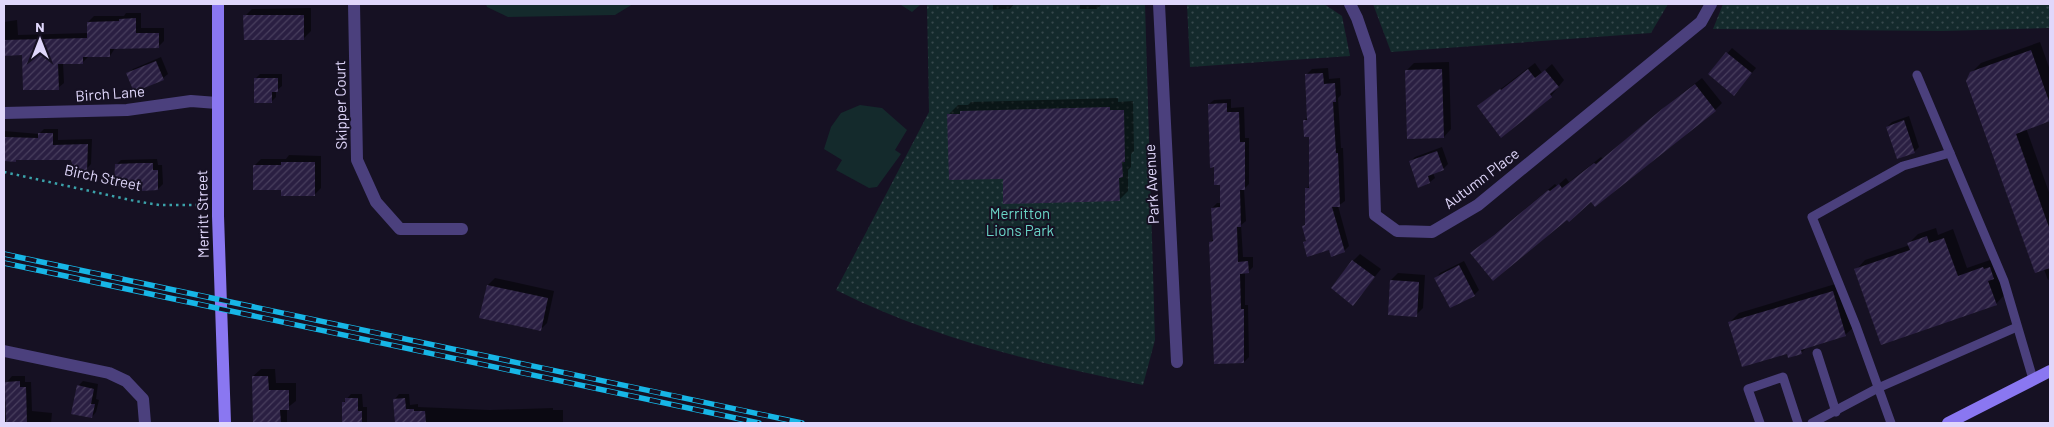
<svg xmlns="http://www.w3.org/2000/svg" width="2054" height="427" font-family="Barlow,sans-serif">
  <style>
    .grass { fill: url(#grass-dots) }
    .pitch { fill: #142a2c }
    .shadow { fill: #0007 }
    .building { fill: url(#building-hatch) }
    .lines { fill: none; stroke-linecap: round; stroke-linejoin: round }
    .path { stroke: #3ba2aa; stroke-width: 2.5; stroke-dasharray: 2.5 4; stroke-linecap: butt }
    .lane { stroke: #4b407d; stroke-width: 9 }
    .street { stroke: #4b407d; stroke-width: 12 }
    .secondary { stroke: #8a77f1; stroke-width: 12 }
    .rail-casing { stroke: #17b6e6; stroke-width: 5.5 }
    .rail { stroke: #161123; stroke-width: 4; stroke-dasharray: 11; stroke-linecap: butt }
    .labels { text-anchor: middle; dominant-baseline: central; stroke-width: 4; stroke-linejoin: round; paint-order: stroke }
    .street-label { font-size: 15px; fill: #e0d7fb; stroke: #161123 }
    .park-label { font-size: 15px; fill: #6ad4c7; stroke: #161123 }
  </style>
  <defs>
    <pattern id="grass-dots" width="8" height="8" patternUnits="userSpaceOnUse" patternTransform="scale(1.25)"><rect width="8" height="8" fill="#142a2c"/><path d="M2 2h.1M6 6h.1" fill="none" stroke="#36484c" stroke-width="1.8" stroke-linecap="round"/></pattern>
    <pattern id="building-hatch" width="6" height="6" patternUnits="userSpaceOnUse" patternTransform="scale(1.25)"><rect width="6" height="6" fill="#2a1f42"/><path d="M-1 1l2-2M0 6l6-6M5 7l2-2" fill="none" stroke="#493f5e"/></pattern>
  </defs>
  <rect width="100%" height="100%" fill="#161123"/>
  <g class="grass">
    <path d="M927,4H1145L1155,340L1143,385C1037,363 934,339 836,290L929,112Z"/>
    <polygon points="1187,4 1324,4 1342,16 1350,56 1190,67"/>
    <polygon points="1373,4 1668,4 1651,33 1391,52"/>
    <polygon points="1723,4 2050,4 2050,28 1943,31 1713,29"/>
  </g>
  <g class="pitch">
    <polygon points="486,4 633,4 615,15 508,17 487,7"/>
    <polygon points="845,4 920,4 920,5 912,12 901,5"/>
    <polygon points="860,105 882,108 907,130 895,150 901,154 877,187 869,188 836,170 842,160 824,149 831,127 841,113"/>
  </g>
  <g class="shadow">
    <polygon points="990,4 1054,4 1014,4 1010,9 993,10 993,5"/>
    <polygon points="1080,4 1102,4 1097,9 1080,9"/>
    <polygon points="311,8 311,31 304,38 245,16 252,9"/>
    <polygon points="126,13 141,13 141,28 164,28 164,41 158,47 115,48 110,56 88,57 83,62 63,63 64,83 58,88 23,54 4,55 4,22 17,20 18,35 88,33 88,22 94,16 124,16"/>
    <polygon points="2040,42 2050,70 2050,120 2026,128 2050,195 2050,279 2048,280 1971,73 1981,63"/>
    <polygon points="1732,48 1756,68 1739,89 1710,74"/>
    <polygon points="161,57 168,74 163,78 128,74 133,69"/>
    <polygon points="1449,62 1451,129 1444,137 1407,70 1414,63"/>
    <polygon points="1535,63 1542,73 1552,64 1564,80 1551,96 1478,106"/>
    <polygon points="1328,68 1329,79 1340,78 1341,95 1338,98 1341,148 1343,148 1345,201 1338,206 1349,246 1344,251 1304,242 1307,240 1303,227 1306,224 1306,189 1310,185 1311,135 1304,121 1308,117 1306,75 1312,69"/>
    <polygon points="260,74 282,74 282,86 276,91 276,97 271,102 255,79"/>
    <polygon points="1702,78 1722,103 1715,110 1568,218 1472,253 1555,184 1557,186 1566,178 1569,182 1601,157 1603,159 1670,103"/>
    <polygon points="1118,98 1118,102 1133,101 1134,151 1131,154 1131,167 1128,170 1128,191 1119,200 1004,178 948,115 958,105 968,105 971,102"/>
    <polygon points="1231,99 1231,108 1244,107 1245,138 1249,138 1249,184 1244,189 1246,221 1241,225 1243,257 1253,257 1253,267 1248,272 1245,272 1245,305 1248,305 1249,357 1244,362 1210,242 1214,239 1212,208 1217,203 1222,203 1221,184 1215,166 1209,104 1214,100"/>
    <polygon points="1909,116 1919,147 1914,152 1887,127 1892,122"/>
    <polygon points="44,129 58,129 58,140 92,139 91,164 86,169 73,158 4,157 4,131 39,134"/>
    <polygon points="1442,147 1448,164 1443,169 1433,173 1435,178 1430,182 1410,162 1415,157"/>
    <polygon points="289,155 321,156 321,188 314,195 282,189 254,166 261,159 286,159"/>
    <polygon points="157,159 158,165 162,165 163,184 158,189 143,185 116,165 121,160"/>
    <polygon points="1936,228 1938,235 1953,229 1967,268 1993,259 2005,294 1996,304 1856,270 1865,260 1910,245 1909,243 1918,234"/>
    <polygon points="1360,254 1381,269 1353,304 1353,261"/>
    <polygon points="1464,261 1479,290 1474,295 1436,278 1440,273"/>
    <polygon points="1398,273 1425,275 1423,308 1416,315 1391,280"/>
    <polygon points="495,278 554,291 547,323 540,330 488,285"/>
    <polygon points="1842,282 1855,326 1845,335 1807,347 1801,353 1788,353 1730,322 1739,313"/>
    <polygon points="261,369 275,369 276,383 296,383 296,401 287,408 287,423 254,423 253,376"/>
    <polygon points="12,376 25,376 25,382 31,382 32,411 52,413 51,423 4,423 4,402 7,402 7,382"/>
    <polygon points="83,381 98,384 96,399 99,400 96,412 92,417 78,386"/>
    <polygon points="351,394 362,394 363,407 367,407 367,423 343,423 343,403"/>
    <polygon points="399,394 409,394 410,405 418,404 418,407 490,410 553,408 553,410 563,410 563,423 396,423 395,399"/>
  </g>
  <g class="building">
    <polygon points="243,15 304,15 304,40 244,40"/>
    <polygon points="136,18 136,33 159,33 159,48 110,49 110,57 83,57 83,64 58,64 59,90 23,90 22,55 4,56 4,40 87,38 87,22 119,21 119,19"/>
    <polygon points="2031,50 2050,104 2050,121 2016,134 2050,230 2050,268 2035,273 1966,81 1970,72"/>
    <polygon points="1726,52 1752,73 1734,96 1708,74"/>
    <polygon points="156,61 164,80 134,92 126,73"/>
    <polygon points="1442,69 1444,138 1407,139 1405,70"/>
    <polygon points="1528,69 1535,78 1545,70 1559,87 1550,94 1552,97 1501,138 1477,106 1500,89 1501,90"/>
    <polygon points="1323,73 1324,84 1335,83 1336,102 1333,102 1336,153 1338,153 1340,207 1332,207 1345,252 1331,257 1329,250 1307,257 1303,242 1306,241 1302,226 1305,225 1305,188 1309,188 1309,137 1304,137 1303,120 1307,120 1305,74"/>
    <polygon points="254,78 278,78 278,92 272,92 272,103 254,103"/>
    <polygon points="1695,84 1716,111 1595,207 1591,202 1569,222 1567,220 1493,281 1470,253 1494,235 1548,190 1550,191 1559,184 1562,188 1594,163 1596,164 1662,109"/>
    <polygon points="1227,103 1227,112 1239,112 1240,142 1245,142 1245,190 1240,190 1241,227 1237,227 1238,262 1248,261 1249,273 1240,274 1241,309 1244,309 1244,363 1214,364 1209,242 1213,241 1211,208 1220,207 1220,185 1214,185 1214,167 1210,168 1208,104"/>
    <polygon points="1110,107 1110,110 1124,110 1125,162 1122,162 1123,177 1119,178 1120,201 1003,204 1003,179 949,180 947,114 960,114 960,111"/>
    <polygon points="1904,120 1915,153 1897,159 1886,127"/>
    <polygon points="38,133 53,133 53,145 88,144 87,171 74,171 71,160 16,160 16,162 4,161 5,137 38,138"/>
    <polygon points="1437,151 1444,170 1428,176 1430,183 1418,188 1409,161"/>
    <polygon points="281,162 315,162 315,196 281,196 281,190 253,190 253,165 281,165"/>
    <polygon points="141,163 153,163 153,170 158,170 158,190 142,191 142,186 114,186 115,164"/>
    <polygon points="1927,236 1929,243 1944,238 1958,276 1983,267 1984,269 1990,267 1994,279 1988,281 1997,305 1881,345 1854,269 1910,250 1907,243"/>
    <polygon points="1352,260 1375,277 1353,306 1331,288"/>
    <polygon points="1459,265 1475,296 1450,308 1434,278"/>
    <polygon points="1390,280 1419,282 1417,317 1388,315"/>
    <polygon points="487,285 548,298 541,331 479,318"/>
    <polygon points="1833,291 1846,336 1801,350 1802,354 1788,358 1787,354 1742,367 1728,322"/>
    <polygon points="252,376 268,376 269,390 289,390 289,410 280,410 281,423 253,423"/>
    <polygon points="20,381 20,387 26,387 27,423 6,423 5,382"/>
    <polygon points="77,385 94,389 91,404 95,404 92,418 71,414"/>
    <polygon points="345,398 358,398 358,411 362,411 362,423 342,423 342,402 345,402"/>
    <polygon points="405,398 406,409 414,409 414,411 425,411 426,423 395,423 393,399"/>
  </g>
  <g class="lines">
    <polyline class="path" points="4,172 135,201 159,205 196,205 205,211"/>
    <g class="lane">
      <polyline points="1917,75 2004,281 2033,379"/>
      <polyline points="1817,353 1836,412"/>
      <polyline points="1760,423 1748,389 1783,377 1798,423"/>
      <polyline points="1812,423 1878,388 2017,327"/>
      <polyline points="1891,423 1856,326 1812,217 1903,166 1950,153"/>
    </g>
    <g class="street">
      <polyline points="354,4 357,160 376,202 400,229 462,229"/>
      <polyline points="1159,4 1177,362"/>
      <polyline points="1350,4 1357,18 1370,56 1375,215 1397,231 1432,232 1478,205 1701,22 1711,4"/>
      <polyline points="4,113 127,110 191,101 217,103"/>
      <polyline points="4,351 109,373 126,381 143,399 145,423"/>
    </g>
    <g class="secondary">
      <polyline points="218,4 218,216 225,423"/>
      <polyline points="1948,423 2050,371"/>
    </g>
    <defs>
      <g id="rail">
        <polyline points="4,254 802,423"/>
        <polyline points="4,263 759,423"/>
      </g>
    </defs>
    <use href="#rail" class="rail-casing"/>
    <use href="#rail" class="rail"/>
  </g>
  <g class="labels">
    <g class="street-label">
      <text transform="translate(110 93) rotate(-4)">Birch Lane</text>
      <text transform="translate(340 105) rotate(-91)">Skipper Court</text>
      <text transform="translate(103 177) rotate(12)">Birch Street</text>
      <text transform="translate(1481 178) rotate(-37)">Autumn Place</text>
      <text transform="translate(1151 184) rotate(-93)">Park Avenue</text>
      <text transform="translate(202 214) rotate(-91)">Merritt Street</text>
    </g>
    <g class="park-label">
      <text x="1020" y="213">Merritton<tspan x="1020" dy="17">Lions Park</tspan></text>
    </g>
  </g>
  <rect width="2054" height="427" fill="none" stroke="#e0d7fb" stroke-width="10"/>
  <g transform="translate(40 40)" stroke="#161123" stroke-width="4" paint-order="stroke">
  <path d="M0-4L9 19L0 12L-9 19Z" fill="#e0d7fb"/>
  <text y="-8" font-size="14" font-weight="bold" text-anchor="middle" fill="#e0d7fb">N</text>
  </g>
</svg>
